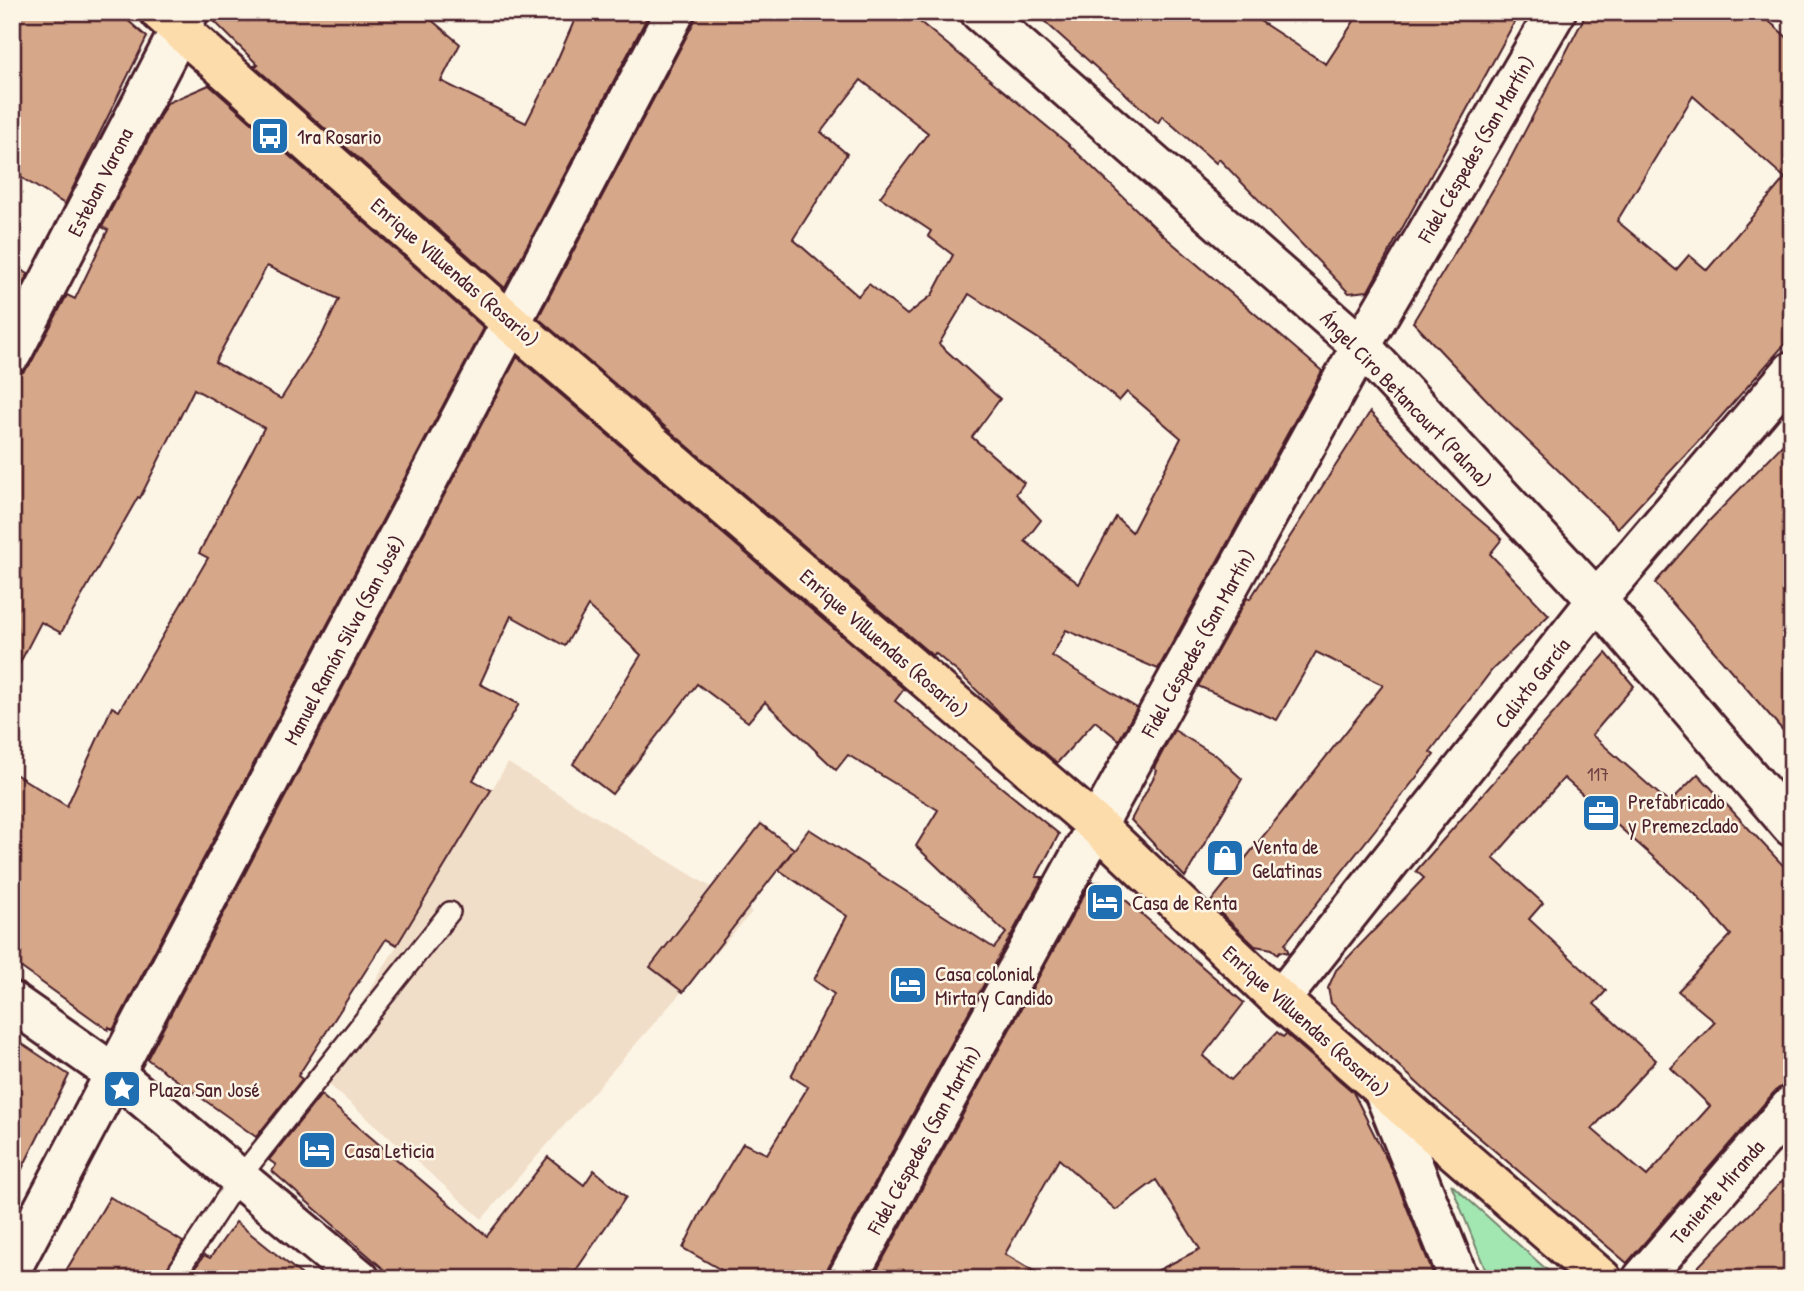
<svg xmlns="http://www.w3.org/2000/svg" width="1804" height="1291" font-family="'Patrick Hand',sans-serif">
  <style>
    .built { fill: #f1dec9 }
    .green { fill: #a2e7b2; stroke: #76836e; stroke-width: 2 }
    .building { fill: #d6a788; stroke: #4a1f2b; stroke-width: 2; fill-rule: evenodd }
    .lines { fill: none; stroke-linecap: round; stroke-linejoin: round }
    .service-casing { stroke: #4a1f2b; stroke-width: 24 }
    .minor-casing { stroke: #4a1f2b; stroke-width: 44 }
    .primary-casing { stroke: #4a1f2b; stroke-width: 44 }
    .service { stroke: #fcf5e5; stroke-width: 19 }
    .minor { stroke: #fcf5e5; stroke-width: 38 }
    .primary { stroke: #fddcac; stroke-width: 38 }
    .labels { text-anchor: middle; dominant-baseline: central; stroke-width: 5; stroke-linejoin: round; paint-order: stroke }
    .number-label { font-size: 18px; fill: #6d4142 }
    .poi-label { font-size: 21px; fill: #4a1f2b; stroke: #fcf5e5; text-anchor: start }
    .street-label { font-size: 21px; fill: #4a1f2b; stroke: #fcf5e5 }
  </style>
  <rect width="100%" height="100%" fill="#fcf5e5"/>
  <filter id="ink" filterUnits="userSpaceOnUse"><feTurbulence type="fractalNoise" baseFrequency=".0143" numOctaves="2"/><feDisplacementMap in="SourceGraphic" scale="14" xChannelSelector="R" yChannelSelector="G"/><feConvolveMatrix kernelMatrix="1 2 1 2 8 2 1 2 1" color-interpolation-filters="sRGB"/></filter>
  <g filter="url(#ink)">
    <polygon class="built" points="508,763 752,912 482,1219 318,1075"/>
    <polygon class="green" points="1451,1184 1555,1277 1489,1279"/>
    <g class="building">
      <polygon points="12,12 118,12 147,37 65,204 12,172"/>
      <polygon points="211,12 422,12 460,44 441,81 526,123 552,72 578,12 650,12 505,288 254,66 258,65 210,17"/>
      <path d="M697,12H908L1067,143L1164,236L1322,371L1158,669L1066,630L1052,656L1137,708L1119,740L1095,721L1057,763L1004,717L961,675L935,653L933,656L538,318L694,22ZM861,80L928,133L880,197L931,231L928,236L953,255L932,295L907,315L869,284L858,296L793,239L847,154L821,132ZM969,294L1071,360L1119,401L1127,392L1181,438L1132,532L1116,517L1079,584L1025,541L1041,520L1016,494L1024,483L972,437L1000,399L939,344Z"/>
      <polygon points="1034,12 1246,12 1326,64 1360,12 1520,12 1368,291 1349,293 1219,159 1216,163 1162,116 1158,123"/>
      <path d="M1587,12H1759L1792,42V336L1718,420L1618,528L1503,417L1413,322L1503,173ZM1693,96L1785,178L1707,270L1689,255L1676,270L1617,221Z"/>
      <path d="M209,85L484,328L113,1030L109,1027L108,1030L12,961V772L67,806L112,707L119,711L208,558L199,553L264,428L194,389L140,498L138,497L61,633L41,622L12,678V375L23,372L31,363L67,295L75,299L108,230L102,227L167,103ZM267,266L339,299L323,333L281,399L215,362Z"/>
      <polygon points="12,265 28,274 12,305"/>
      <polygon points="517,357 904,689 895,701 1059,834 1036,877 1043,877 828,1268 825,1279 737,1279 683,1248 700,1214 743,1143 767,1154 808,1087 791,1076 834,994 814,980 847,916 779,870 809,829 994,948 1006,933 916,846 938,810 848,755 836,770 765,702 748,722 697,684 612,794 573,764 641,655 588,606 565,646 511,616 480,684 519,704 473,780 491,790 397,945 386,939 298,1076 302,1079 256,1137 147,1059"/>
      <polygon points="1370,412 1442,488 1502,539 1490,554 1549,615 1492,670 1430,752 1434,755 1285,944 1289,953 1280,951 1278,954 1272,949 1255,946 1210,903 1383,685 1316,652 1277,720 1198,686 1247,598 1250,599"/>
      <polygon points="1792,435 1792,741 1655,583 1709,521"/>
      <path d="M1606,653L1634,686L1592,735L1669,803L1698,774L1792,875V1084L1784,1085L1775,1091L1627,1263L1442,1106L1331,1003L1328,988L1336,970L1424,878L1416,871ZM1564,778L1695,894L1731,935L1678,991L1715,1022L1671,1068L1710,1106L1647,1176L1592,1129L1656,1060L1594,1004L1606,991L1529,919L1543,903L1493,858Z"/>
      <polygon points="1174,730 1218,757 1242,779 1185,877 1131,820 1157,771 1154,768"/>
      <polygon points="761,824 794,849 683,992 650,967"/>
      <polygon points="1091,882 1106,883 1244,1003 1203,1056 1231,1080 1277,1032 1283,1037 1286,1034 1353,1092 1393,1172 1435,1279 1141,1279 1200,1249 1156,1180 1116,1210 1059,1159 1005,1254 1047,1279 872,1279"/>
      <polygon points="12,1037 69,1075 12,1189"/>
      <polygon points="321,1095 487,1236 548,1157 584,1185 594,1170 626,1197 570,1279 395,1279 272,1171 276,1165 269,1160"/>
      <polygon points="1792,1171 1792,1279 1686,1279"/>
      <polygon points="110,1197 183,1242 161,1279 61,1279"/>
      <polygon points="236,1222 307,1279 188,1279 204,1255 210,1258"/>
    </g>
    <g class="lines">
      <defs>
        <polyline id="service" points="173,1279 240,1177 450,912"/>
        <g id="minor">
          <polyline points="980,12 1361,346 1597,600 1792,827"/>
          <polyline points="12,353 189,12"/>
          <polyline points="1280,1000 1597,600 1792,371"/>
          <polyline points="12,1002 116,1075 360,1279"/>
          <polyline points="1383,1090 1459,1279"/>
          <polyline points="12,1268 675,12"/>
          <polyline points="847,1279 1361,346 1556,12"/>
          <polyline points="1642,1279 1792,1105"/>
        </g>
        <polyline id="primary" points="160,12 511,323 1097,826 1280,1000 1602,1279"/>
      </defs>
      <use href="#service" class="service-casing"/>
      <use href="#minor" class="minor-casing"/>
      <use href="#primary" class="primary-casing"/>
      <use href="#service" class="service"/>
      <use href="#minor" class="minor"/>
      <use href="#primary" class="primary"/>
    </g>
  </g>
  <defs>
    <symbol id="bus-square" viewBox="-11 -11 22 22"><rect x="-9" y="-9" width="18" height="18" rx="4" fill="#1f6fb2" stroke="#fcf5e5"/><path d="M-5-6H5V4H4V6H2V4H-2V6H-4V4H-5ZM-3.5-4V0h7V-4ZM-3.5 1.2v1.5H-2V1.2ZM2 1.2v1.5H3.5V1.2Z" fill="#fff"/></symbol>
    <symbol id="office-square" viewBox="-11 -11 22 22"><rect x="-9" y="-9" width="18" height="18" rx="4" fill="#1f6fb2" stroke="#fcf5e5"/><path d="M-6-3h4V-5.5h4V-3h4V5H-6ZM-1-4.5V-3h2v-1.5ZM-6 0V1H6V0Z" fill="#fff"/></symbol>
    <symbol id="shop-square" viewBox="-11 -11 22 22"><rect x="-9" y="-9" width="18" height="18" rx="4" fill="#1f6fb2" stroke="#fcf5e5"/><path d="M-5-2.5h2.3a2.7 3.5 0 0 1 5.4 0H5L5.5 6h-11ZM-1.5-2.5h3a1.5 2.3 0 0 0-3 0Z" fill="#fff"/></symbol>
    <symbol id="hotel-square" viewBox="-11 -11 22 22"><rect x="-9" y="-9" width="18" height="18" rx="4" fill="#1f6fb2" stroke="#fcf5e5"/><path d="M-6-4.5h1.5V1H6V5H4.5V3h-9V5H-6ZM-4 0a1.8 1.8 0 1 1 3.6 0ZM.5 0V-2.5h3Q6-2.5 6 0Z" fill="#fff"/></symbol>
    <symbol id="sight-square" viewBox="-11 -11 22 22"><rect x="-9" y="-9" width="18" height="18" rx="4" fill="#1f6fb2" stroke="#fcf5e5"/><path d="M0-6L1.8-2.2L6-1.7L2.9 1.2L3.7 5.4L0 3.3L-3.7 5.4L-2.9 1.2L-6-1.7L-1.8-2.2Z" fill="#fff"/></symbol>
  </defs>
  <g fill-rule="evenodd">
    <use href="#bus-square" x="248" y="114" width="44" height="44"/>
    <use href="#office-square" x="1579" y="791" width="44" height="44"/>
    <use href="#shop-square" x="1203" y="836" width="44" height="44"/>
    <use href="#hotel-square" x="1083" y="880" width="44" height="44"/>
    <use href="#hotel-square" x="886" y="963" width="44" height="44"/>
    <use href="#sight-square" x="100" y="1067" width="44" height="44"/>
    <use href="#hotel-square" x="295" y="1128" width="44" height="44"/>
  </g>
  <g class="labels">
    <g class="number-label">
      <text x="1598" y="774">117</text>
    </g>
    <g class="poi-label">
      <text x="297" y="136">1ra Rosario</text>
      <text x="1628" y="801">Prefabricado<tspan x="1628" dy="24">y Premezclado</tspan></text>
      <text x="1252" y="846">Venta de<tspan x="1252" dy="24">Gelatinas</tspan></text>
      <text x="1132" y="902">Casa de Renta</text>
      <text x="935" y="973">Casa colonial<tspan x="935" dy="24">Mirta y Candido</tspan></text>
      <text x="149" y="1089">Plaza San José</text>
      <text x="344" y="1150">Casa Leticia</text>
    </g>
    <g class="street-label">
      <text transform="translate(1476 149) rotate(-60)">Fidel Céspedes (San Martín)</text>
      <text transform="translate(100 182) rotate(-63)">Esteban Varona</text>
      <text transform="translate(455 272) rotate(41)">Enrique Villuendas (Rosario)</text>
      <text transform="translate(1406 399) rotate(46)">Ángel Ciro Betancourt (Palma)</text>
      <text transform="translate(344 640) rotate(-62)">Manuel Ramón Silva (San José)</text>
      <text transform="translate(884 643) rotate(41)">Enrique Villuendas (Rosario)</text>
      <text transform="translate(1198 643) rotate(-61)">Fidel Céspedes (San Martín)</text>
      <text transform="translate(1532 683) rotate(-52)">Calixto García</text>
      <text transform="translate(1306 1021) rotate(42)">Enrique Villuendas (Rosario)</text>
      <text transform="translate(924 1140) rotate(-61)">Fidel Céspedes (San Martín)</text>
      <text transform="translate(1717 1192) rotate(-49)">Teniente Miranda</text>
    </g>
  </g>
  <rect width="1804" height="1291" fill="none" stroke="#fcf5e5" stroke-width="42"/>
  <rect x="21" y="21" width="1762" height="1249" fill="none" stroke="#4a1f2b" stroke-width="2.5" filter="url(#ink)"/>
</svg>
